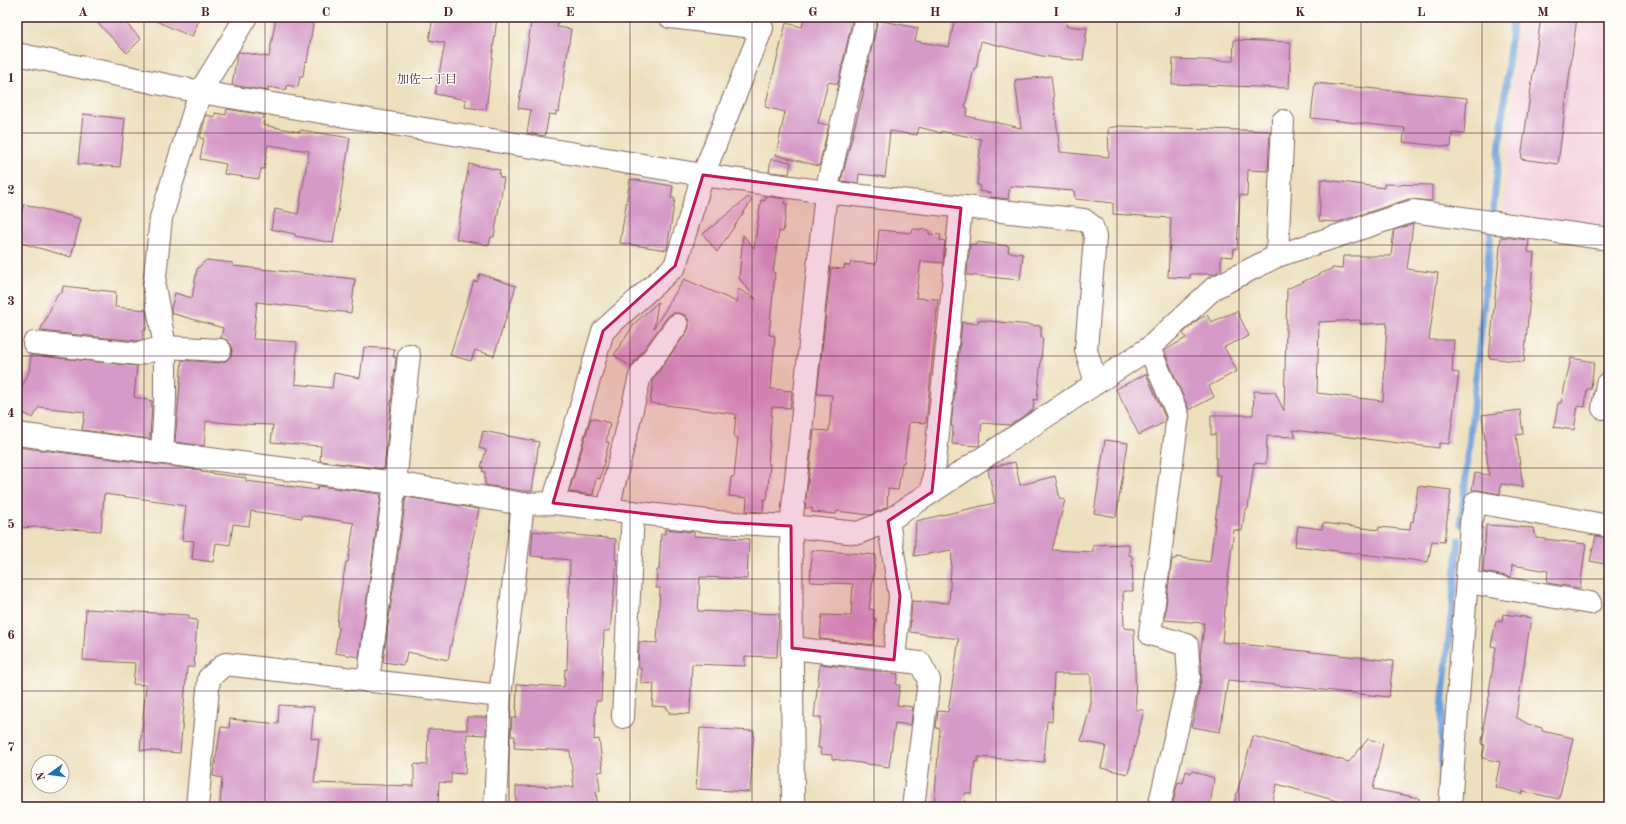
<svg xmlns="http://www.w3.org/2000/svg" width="1626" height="824" font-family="'Old Standard TT','Noto Serif JP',serif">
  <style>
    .built { fill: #f4cfde }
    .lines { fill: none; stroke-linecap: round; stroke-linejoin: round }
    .stream { stroke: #70a0da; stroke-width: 7 }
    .building { fill: #d59ac7; fill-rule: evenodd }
    .minor-casing { stroke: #83635e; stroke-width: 24 }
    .minor { stroke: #fff; stroke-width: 22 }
    .marked { fill: #c2185b; fill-opacity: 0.2; stroke: #c2185b; stroke-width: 3; stroke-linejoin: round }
    .grid { fill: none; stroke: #4a1f2b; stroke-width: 1; stroke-opacity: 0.55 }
    .labels { text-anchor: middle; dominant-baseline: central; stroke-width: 3; stroke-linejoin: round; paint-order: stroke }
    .neighbourhood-label { font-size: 12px; fill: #4a1f2b; stroke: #fdfcf7 }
    .neatline { fill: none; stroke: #4a1f2b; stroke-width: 1.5 }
    .grid-label { font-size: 13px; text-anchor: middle; font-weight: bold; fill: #4a1f2b }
  </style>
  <rect width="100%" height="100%" fill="#fdfcf7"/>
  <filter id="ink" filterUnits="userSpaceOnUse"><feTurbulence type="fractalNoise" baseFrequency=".025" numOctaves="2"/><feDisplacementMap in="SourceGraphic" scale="8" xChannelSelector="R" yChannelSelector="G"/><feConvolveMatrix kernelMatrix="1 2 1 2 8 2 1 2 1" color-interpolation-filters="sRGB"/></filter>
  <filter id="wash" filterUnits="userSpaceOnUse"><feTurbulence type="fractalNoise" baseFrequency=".012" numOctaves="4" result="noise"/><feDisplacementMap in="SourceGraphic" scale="16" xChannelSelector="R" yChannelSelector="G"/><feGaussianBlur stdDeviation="0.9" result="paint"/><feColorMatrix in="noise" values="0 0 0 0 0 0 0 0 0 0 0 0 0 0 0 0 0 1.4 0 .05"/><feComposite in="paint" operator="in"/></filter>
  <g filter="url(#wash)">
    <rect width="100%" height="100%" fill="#ede0be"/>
    <polygon class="built" points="1519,17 1609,17 1609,229 1503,212"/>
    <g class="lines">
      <g class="stream">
        <polyline points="1461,524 1513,17"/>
        <polyline points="1441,791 1442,707 1459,540"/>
      </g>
    </g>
    <g id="blocks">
      <g class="building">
        <polygon points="92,17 120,17 141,39 127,53"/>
        <polygon points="147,17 200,17 192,37"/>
        <polygon points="276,17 299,17 311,19 310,23 313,24 307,62 305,61 303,76 300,76 298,87 287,85 286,90 268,87 268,91 232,85 237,55 239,52 269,57"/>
        <polygon points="433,17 497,17 486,110 465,107 466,100 435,94 445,43 429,40"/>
        <polygon points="532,17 559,17 557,27 571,29 559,112 556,111 556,115 549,114 545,136 527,133 531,110 518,108"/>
        <polygon points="804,17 853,17 838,84 828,82 818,123 829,125 819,166 776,155 785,112 765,107 786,23 802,27"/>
        <polygon points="955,17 1067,17 1066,26 1087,28 1083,61 1042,56 981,41 976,68 974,68 965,107 968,108 966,116 1021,128 1015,80 1051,76 1060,152 1109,157 1108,128 1120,126 1270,131 1268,171 1248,170 1247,196 1240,195 1237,249 1234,248 1233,257 1221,256 1221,271 1213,274 1190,274 1190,278 1168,277 1171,218 1113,214 1113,203 1075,199 1074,191 1010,186 1008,199 990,197 991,193 979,191 980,185 977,185 981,139 941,131 941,133 919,127 917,135 890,131 885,177 859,174 858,183 841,181 864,90 862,90 878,20 918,28 915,41 949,47"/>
        <polygon points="1541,17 1577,17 1558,164 1521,159"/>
        <polygon points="1234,40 1291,42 1289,88 1172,84 1173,59 1233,61"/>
        <polygon points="1315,83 1467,98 1464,134 1452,133 1451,147 1403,142 1405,128 1311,118"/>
        <polygon points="227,109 264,115 263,125 300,132 301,130 350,138 333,243 295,236 295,234 271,229 275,209 298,214 309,151 268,145 264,169 261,169 259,179 224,174 226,164 200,159 204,139 200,138 206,115 215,117 215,113 226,115"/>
        <polygon points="83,114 125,119 120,167 78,164"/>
        <polygon points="771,159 791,162 789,174 769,172"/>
        <polygon points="469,164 500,170 499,177 504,178 494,237 491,237 489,245 456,239"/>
        <polygon points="630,179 673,186 671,198 675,198 667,250 620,243"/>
        <polygon points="1321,179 1384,188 1384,184 1432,185 1432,201 1409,199 1338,222 1319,221"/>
        <polygon points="765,196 785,199 784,204 787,204 783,232 779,231 773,273 775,273 769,335 775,336 771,389 792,391 790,408 772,407 768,464 770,464 767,500 764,499 763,512 746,511 747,498 729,496 731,477 734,477 738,438 734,438 736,414 650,403 653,383 652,381 687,332 689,327 689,320 685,315 678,313 672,313 667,317 631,367 614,355 635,323 658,302 654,328 684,279 737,302 738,289 756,299 739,278 743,235 754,248 761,200 765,201"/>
        <polygon points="748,197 752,200 717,252 703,234"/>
        <polygon points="24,204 81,219 71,257 17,242 17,214 20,214"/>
        <path d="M1413,224L1407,269L1438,273L1429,340H1454L1452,372L1459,373L1449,444L1439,443V448L1293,430L1296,437L1267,436L1266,464L1254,463L1248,509H1245L1242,531L1234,530L1227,587L1222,642L1393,661L1389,697L1228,680L1220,732L1192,727L1201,680L1202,665L1201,664L1200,656L1204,627H1203L1204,623L1164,620L1172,559H1176V557L1210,562L1221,475H1216V434L1211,435V415H1253L1254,391L1275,392L1284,411L1287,289L1333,268L1342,269L1343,256H1391L1394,230ZM1360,320V324L1387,323L1383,401L1317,393L1319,322Z"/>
        <polygon points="913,229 929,230 929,234 941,235 940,240 945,241 943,263 921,261 916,298 938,299 926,423 909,422 904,463 902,463 898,490 888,489 887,507 870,515 837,511 836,514 812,512 812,508 805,508 814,430 829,431 832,395 817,394 831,268 844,269 844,265 850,266 851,262 876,264 879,230 912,233"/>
        <polygon points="1501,237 1529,240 1528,252 1534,253 1524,362 1489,358"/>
        <polygon points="976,242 1009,246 1008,252 1023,254 1020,280 967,275 970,244 976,245"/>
        <polygon points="206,260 233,263 233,266 355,279 351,313 257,302 253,339 297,342 295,384 332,388 334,373 360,378 364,347 395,349 393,357 396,357 384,469 320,461 321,446 271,442 273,425 240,424 206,421 204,446 175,442 182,360 218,363 226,361 231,356 232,351 231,344 227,340 221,338 223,328 171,313 171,308 175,293 192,298 197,269"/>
        <polygon points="480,274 516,286 494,356 475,350 471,361 450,355 474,281 477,282"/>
        <polygon points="63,286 116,292 115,307 146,310 147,317 146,330 143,330 142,340 137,341 40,331 58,293 62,293"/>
        <polygon points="1237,311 1249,336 1224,347 1237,371 1209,386 1214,397 1189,410 1164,351 1186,338 1183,333 1199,319 1207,315 1211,322"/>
        <polygon points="978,320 1041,326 1041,338 1043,338 1037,400 1034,399 1033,410 1010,425 982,423 979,446 952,444 953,426 951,426 962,322 978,324"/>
        <polygon points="31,355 137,366 134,397 152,401 150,439 82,430 85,412 39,407 33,418 17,410 17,397 29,372"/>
        <polygon points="1571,358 1594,362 1591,389 1587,389 1585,407 1578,406 1574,430 1554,427 1558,403 1561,403"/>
        <polygon points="1146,374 1165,417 1165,422 1139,435 1116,389"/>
        <polygon points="1520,410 1523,434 1516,435 1523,487 1501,484 1500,494 1478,490 1472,490 1475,473 1489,475 1482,415"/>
        <polygon points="591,418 610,423 606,442 609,442 600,479 596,478 593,495 569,492"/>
        <polygon points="483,431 539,442 532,491 524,491 485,485 485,472 482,471 483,467 481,467 486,450 479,448"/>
        <polygon points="1105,440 1128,443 1116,517 1094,513"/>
        <polygon points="17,447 201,470 201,472 246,478 246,481 317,490 318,486 381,494 359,657 335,653 339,627 337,626 339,602 346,562 348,562 354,523 303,515 302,518 251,511 249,526 233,524 230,545 216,543 213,562 192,559 194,541 182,540 186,506 159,502 159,501 104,494 101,531 40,527 17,528"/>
        <polygon points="1015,462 1020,485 1055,476 1060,499 1065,500 1052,550 1093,552 1093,545 1129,544 1129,555 1132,556 1133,591 1123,591 1124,628 1134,629 1136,710 1144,710 1128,774 1101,768 1106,746 1081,741 1091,704 1091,674 1054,674 1052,722 1047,721 1044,762 978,757 978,762 975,761 972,793 965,793 964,807 934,807 940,729 936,728 938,711 948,712 959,639 910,632 912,601 949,603 952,550 914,556 916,521 995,503 988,470 992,467"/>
        <polygon points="1418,486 1451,490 1444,542 1432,541 1428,562 1295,546 1298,526 1322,529 1323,523 1379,530 1379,527 1410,530 1411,521 1413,522"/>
        <polygon points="406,497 479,509 448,660 407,652 405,663 404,662 403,665 384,662 383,661"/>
        <polygon points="1486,525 1534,528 1536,538 1586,544 1580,588 1547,583 1548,571 1512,565 1511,577 1483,572"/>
        <polygon points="665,529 694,532 694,536 749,539 747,579 700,577 698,611 779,614 777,657 745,656 745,666 692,664 690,714 669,713 669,710 667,710 667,707 652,706 654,684 641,683 641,668 638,668 639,642 657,643 660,588 656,588 657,570 659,570 661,534 665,534"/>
        <polygon points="533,531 616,539 615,560 617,560 610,631 604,631 601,701 596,701 594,740 599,739 603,771 598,772 600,791 596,792 598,807 516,807 516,786 574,787 570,751 514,748 515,736 511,736 512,718 516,718 517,684 564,687 565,669 567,670 570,560 531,556"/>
        <polygon points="1596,536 1609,538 1609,565 1590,561"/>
        <polygon points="812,550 876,555 869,609 874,610 873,619 876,619 873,645 820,639 822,615 851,616 853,584 810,582"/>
        <polygon points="86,609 189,615 189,619 197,620 194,667 187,667 180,753 140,750 146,685 133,684 135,663 83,660"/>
        <polygon points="1503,614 1531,618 1516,717 1528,724 1542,728 1542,731 1573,738 1559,799 1523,791 1522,794 1495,787 1500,762 1482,758 1485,745 1481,744 1485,728 1483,728 1490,692 1489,692 1496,647 1491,646 1496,621 1502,622"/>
        <polygon points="820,664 898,674 896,685 900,685 897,705 913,707 911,725 895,723 889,767 832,759 832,755 820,754 821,748 818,748 821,717 814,717"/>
        <polygon points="279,705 314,707 311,738 319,739 314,783 414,786 414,764 427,765 428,729 467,730 467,717 487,717 486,735 467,734 465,774 451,773 451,783 439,782 438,807 223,807 223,804 220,804 222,778 213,776 221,727 229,728 230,719 278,724"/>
        <polygon points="700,728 754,731 750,792 696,789"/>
        <polygon points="1253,736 1349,762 1368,739 1383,743 1373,789 1419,798 1418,807 1343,807 1344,803 1277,784 1271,807 1233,807"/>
        <polygon points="1186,771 1191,773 1192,771 1214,778 1210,807 1172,807 1178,782 1183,783"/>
      </g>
    </g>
  </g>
  <g filter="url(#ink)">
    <use href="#blocks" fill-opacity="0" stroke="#83635e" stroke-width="1"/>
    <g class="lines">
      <defs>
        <g id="minor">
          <polyline points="17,54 200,92 703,175 826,192 1084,220 1092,226 1095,237 1086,350 1096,383"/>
          <polyline points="1277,256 1283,121"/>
          <polyline points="34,343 138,354 165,347 220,350"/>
          <polyline points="1149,348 1178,415 1150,634 1187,645 1189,677 1159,807"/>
          <polyline points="1603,408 1607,384"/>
          <polyline points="17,434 395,483 523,504 553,503 717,522 791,526 858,533 888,521 1149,348 1214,288 1277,256 1413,211 1609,239"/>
          <polyline points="162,453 165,401 165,347 154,286 161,218 200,92 246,17"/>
          <polyline points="932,492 961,208"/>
          <polyline points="553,503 603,331 675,266 703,175 762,28 670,17"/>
          <polyline points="608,509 640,376 677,325"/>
          <polyline points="888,521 900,596 894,660"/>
          <polyline points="1467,582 1590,603"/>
          <polyline points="792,648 920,663 929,680 913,807"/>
          <polyline points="368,681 395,483 409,355"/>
          <polyline points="500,696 523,504"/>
          <polyline points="623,717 633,512"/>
          <polyline points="197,807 209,678 225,664 500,696 495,807"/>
          <polyline points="793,807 791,526 826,192 866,17"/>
          <polyline points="1450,807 1471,523 1476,502 1609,526"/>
        </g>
      </defs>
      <use href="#minor" class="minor-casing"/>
      <use href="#minor" class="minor"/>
    </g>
  </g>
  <path class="marked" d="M703,175L961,208L932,492L888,521L900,596L894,660L792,648L791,526L717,522L553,503L603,331L675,266Z"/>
  <path class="grid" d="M144,17V807M265,17V807M387,17V807M509,17V807M630,17V807M752,17V807M874,17V807M996,17V807M1117,17V807M1239,17V807M1361,17V807M1482,17V807M17,133H1609M17,245H1609M17,356H1609M17,468H1609M17,579H1609M17,691H1609"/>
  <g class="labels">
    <g class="neighbourhood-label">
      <text x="427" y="80">加佐一丁目</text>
    </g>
  </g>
  <rect width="1626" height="824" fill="none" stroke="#fdfcf7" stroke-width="44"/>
  <g transform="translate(50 774) rotate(256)"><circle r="19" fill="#fdfcf7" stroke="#b5a4a5"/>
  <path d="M0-3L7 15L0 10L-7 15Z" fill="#1f6fb2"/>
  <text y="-6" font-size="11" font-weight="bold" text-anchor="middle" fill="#4a1f2b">N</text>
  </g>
  <rect x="22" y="22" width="1582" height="780" class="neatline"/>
  <g class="grid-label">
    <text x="83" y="16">A</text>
    <text x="205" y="16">B</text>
    <text x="326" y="16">C</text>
    <text x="448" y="16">D</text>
    <text x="570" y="16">E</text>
    <text x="691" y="16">F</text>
    <text x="813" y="16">G</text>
    <text x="935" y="16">H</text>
    <text x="1056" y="16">I</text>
    <text x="1178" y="16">J</text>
    <text x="1300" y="16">K</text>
    <text x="1421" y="16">L</text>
    <text x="1543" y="16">M</text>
    <text x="11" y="82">1</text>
    <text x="11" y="194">2</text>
    <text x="11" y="305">3</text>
    <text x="11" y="417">4</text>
    <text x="11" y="528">5</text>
    <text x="11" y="639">6</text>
    <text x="11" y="751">7</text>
  </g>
</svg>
